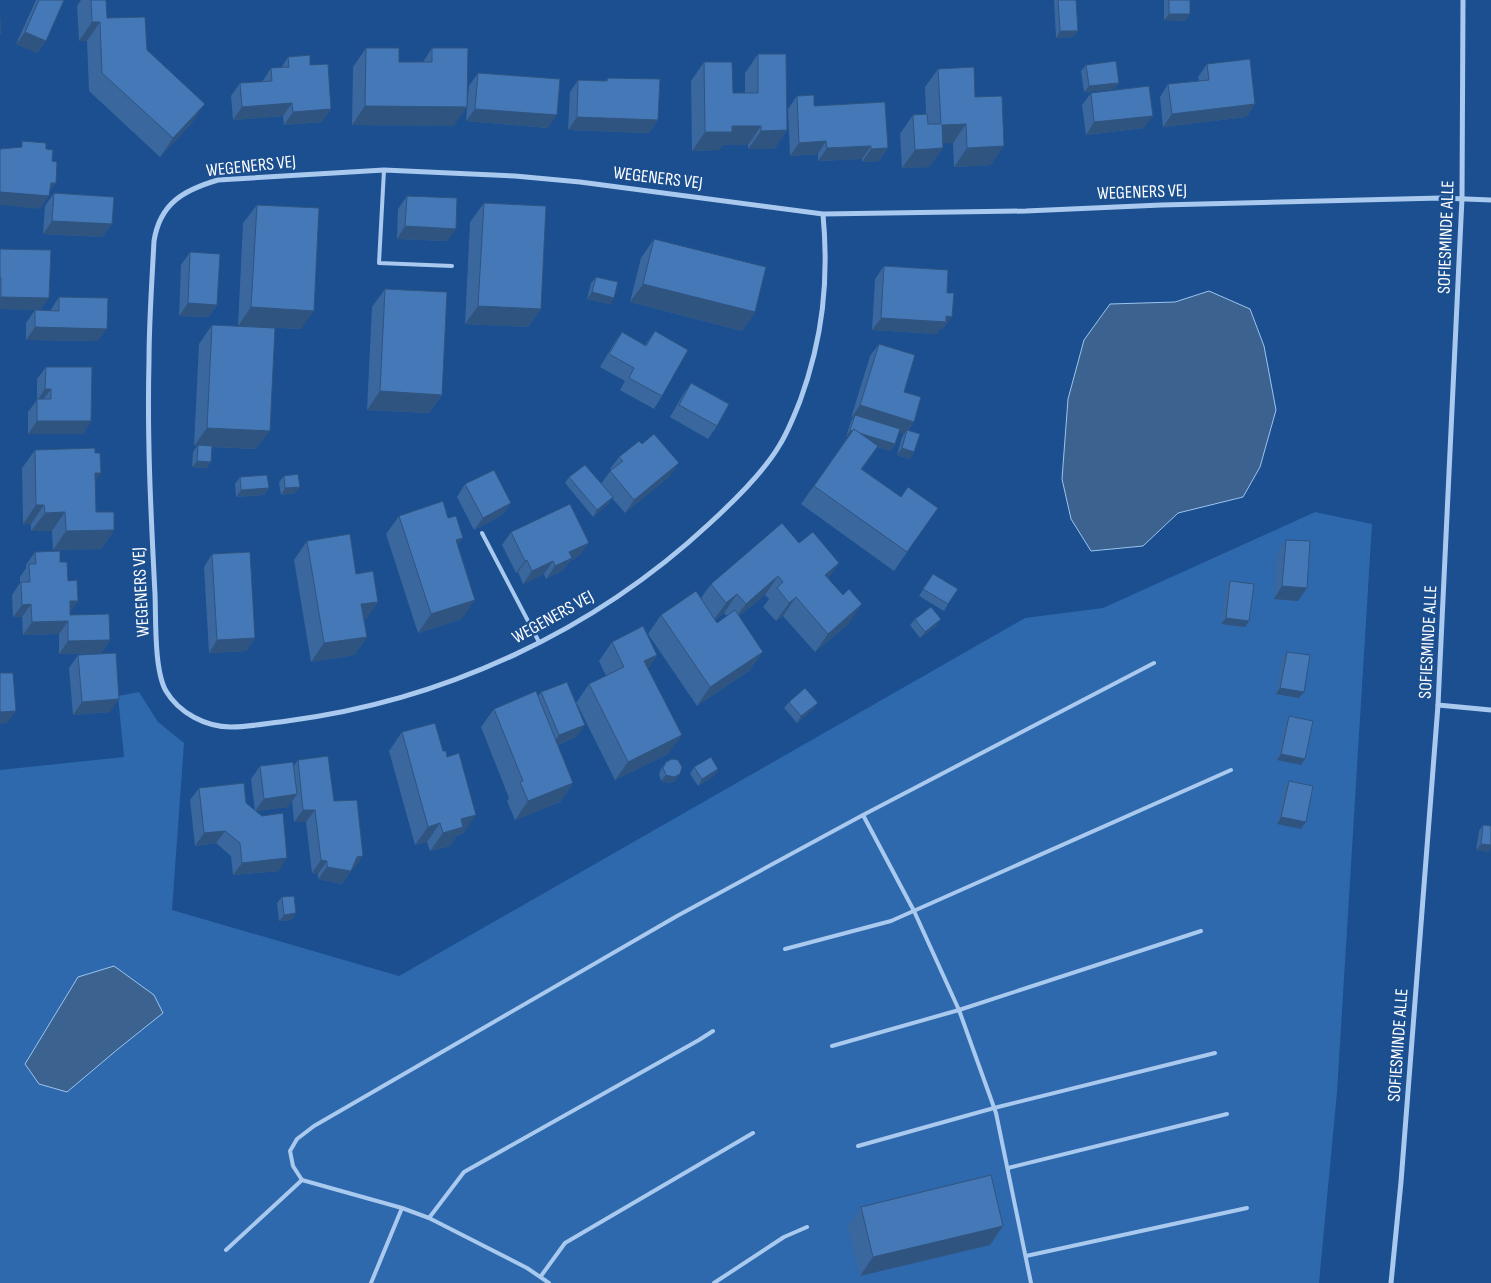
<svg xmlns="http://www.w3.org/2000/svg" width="1491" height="1283" font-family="'Sofia Sans Condensed',sans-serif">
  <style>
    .green { fill: #2e69ad }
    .water { fill: #3c6290; stroke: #9cc4f0 }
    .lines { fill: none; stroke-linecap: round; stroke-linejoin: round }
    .lane { stroke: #a9c9ee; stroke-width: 4 }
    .street { stroke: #a9c9ee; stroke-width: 5 }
    .wall { fill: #3a679d; fill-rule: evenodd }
    .shaded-wall { fill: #305480 }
    .building { fill: #4478b7; stroke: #305480 }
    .labels { text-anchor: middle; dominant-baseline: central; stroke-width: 5; stroke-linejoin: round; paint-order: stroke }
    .street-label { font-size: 18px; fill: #fff; stroke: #1b4f8f }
  </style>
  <rect width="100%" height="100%" fill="#1b4f8f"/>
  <polygon class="green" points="1315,512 1372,524 1337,1092 1319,1283 0,1283 0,770 124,757 118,696 139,692 158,722 184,743 172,910 399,976 1025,618 1103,608"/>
  <g class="water">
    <polygon points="1209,291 1250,309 1264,346 1276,410 1260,467 1243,497 1178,513 1143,546 1091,551 1071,519 1062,479 1068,399 1084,340 1110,304 1175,302"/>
    <polygon points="114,966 154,995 163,1013 118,1049 67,1092 39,1084 25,1064 78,977"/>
  </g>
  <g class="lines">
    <g class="lane">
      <polyline points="384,170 379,263 452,266"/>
      <polyline points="482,533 539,642"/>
      <polyline points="863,815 914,911 959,1010 996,1113 1031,1283"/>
      <polyline points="785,949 891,921 1231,770"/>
      <polyline points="832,1046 959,1010 1201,931"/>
      <polyline points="858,1146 994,1108 1215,1053"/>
      <polyline points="1008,1168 1227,1114"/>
      <polyline points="429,1218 464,1172 699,1040 713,1031"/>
      <polyline points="226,1250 302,1180"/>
      <polyline points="1026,1256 1247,1208"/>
      <polyline points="541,1276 565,1243 753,1133"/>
      <polyline points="371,1283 402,1208"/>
      <polyline points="549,1283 527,1268 429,1218 402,1208 302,1180 293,1166 290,1151 297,1139 314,1126 677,916 863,815 1154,663"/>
      <polyline points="714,1283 784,1237 807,1227"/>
    </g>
    <g class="street">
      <path d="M823,214C829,280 823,338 800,401C794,416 788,432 779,446C763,473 733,502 709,524C594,631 444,701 287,721C269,723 250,727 231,727C206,727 179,713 166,691C154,670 156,619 155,594C151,516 147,439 149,361C149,321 152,281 154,241C160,203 184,190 218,180L384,170L515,176L580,182L823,214L1026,211L1161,205L1441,198L1491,200"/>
      <polyline points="1438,705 1491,710"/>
      <polyline points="1391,1283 1401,1182 1438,705 1462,198 1463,0"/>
    </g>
  </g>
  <g class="wall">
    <polygon points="36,0 64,0 46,41 37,53 16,44"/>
    <polygon points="81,0 106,0 107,18 147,50 192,123 160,157 89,91 87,41 79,41 77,6"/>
    <polygon points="1054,0 1076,0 1078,31 1073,37 1056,38"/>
    <polygon points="1164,0 1190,0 1185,21 1164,20"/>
    <polygon points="366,48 399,62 423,62 432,48 454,126 352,125 353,67"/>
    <polygon points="758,54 787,130 774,149 748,149 748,145 723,145 719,150 692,151 691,81 704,62 733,93 745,93 745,73"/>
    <polygon points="288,57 310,65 322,122 284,125 283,116 233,120 231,96 240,83 262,82 271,68 281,68"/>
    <polygon points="1207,64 1255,104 1246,117 1163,127 1160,97 1168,84 1199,81 1198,77"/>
    <polygon points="1086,65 1119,83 1114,89 1084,92 1081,71"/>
    <polygon points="938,69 975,97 991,165 954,167 953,143 943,143 930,167 902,168 900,134 913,115 926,114 925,87"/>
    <polygon points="478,73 548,128 466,121 469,86"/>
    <polygon points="608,78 658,120 649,133 568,130 570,92 578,80 605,81"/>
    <polygon points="1091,93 1144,128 1086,135 1082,105"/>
    <polygon points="797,96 814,106 888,148 879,161 862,162 862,159 818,161 818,154 790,156 788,109"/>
    <polygon points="54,193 103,237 43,234 45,206"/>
    <polygon points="407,196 447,241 397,239 398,209"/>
    <polygon points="484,203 541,309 528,327 465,324 470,222"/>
    <polygon points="257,205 301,329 238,326 243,223"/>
    <polygon points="654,239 755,312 742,331 630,302 641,258"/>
    <polygon points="0,249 49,298 40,310 0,309"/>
    <polygon points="190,252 217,305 208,317 179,316 181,265"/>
    <polygon points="884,266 943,329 940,329 937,334 872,330 875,279"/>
    <polygon points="596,277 614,298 610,304 587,299 591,283"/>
    <polygon points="385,289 442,395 429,413 367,410 372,307"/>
    <polygon points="59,297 98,341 26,340 26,323 35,310 50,311"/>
    <polygon points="212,325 256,449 212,447 207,468 192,467 193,452 197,446 194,446 199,344"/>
    <polygon points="655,331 662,396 654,409 620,390 625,381 600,367 613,345 622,332 645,345"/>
    <polygon points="879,344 904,392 914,422 908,430 910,459 897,455 902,437 904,434 899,432 895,444 891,451 877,447 862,469 901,497 938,508 894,571 801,504 848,437 846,437 851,421 853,418 851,418 870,356"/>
    <polygon points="46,367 91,421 83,434 28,434 28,412 37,400 37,379"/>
    <polygon points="691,383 717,426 708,439 670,417 682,396"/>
    <polygon points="35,450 95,453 101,473 95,481 96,512 114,530 101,549 53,550 52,531 31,531 31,524 23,524 22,468"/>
    <polygon points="619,457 670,476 625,513 612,498 608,504 593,517 565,483 569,477 601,484 611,470 610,469"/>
    <polygon points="284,476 295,493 281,495 279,482"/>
    <polygon points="240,477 269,488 264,495 236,497 235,484"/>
    <polygon points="465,484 511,503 502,515 474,530 457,497"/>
    <polygon points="399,516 458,546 462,619 418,633 386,534"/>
    <polygon points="511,532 580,555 570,561 563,570 546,579 544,574 523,584 518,572 516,573 502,545"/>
    <polygon points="1286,540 1298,601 1274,599 1277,553"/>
    <polygon points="307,541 356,574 378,602 365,620 364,620 367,637 354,655 311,662 294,560"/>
    <path d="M799,543L839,563L828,578L849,623L815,652L783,616L776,621L763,607L769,599L765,595L739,616L750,670L697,706L648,634L661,615L701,598L711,584ZM724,613L727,616L717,623L715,620Z"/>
    <polygon points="35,552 60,562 70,615 110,640 101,653 59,654 59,634 23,635 22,617 13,617 12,595 20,583 20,577 26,568 26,565"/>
    <polygon points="212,554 255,638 246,651 209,653 204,567"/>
    <polygon points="933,574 948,604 944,611 919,596"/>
    <polygon points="1230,581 1249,621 1245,627 1221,624 1226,587"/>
    <polygon points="915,619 941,619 936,626 920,638 910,625"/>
    <polygon points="612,642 657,655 648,668 668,754 615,780 577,704 576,737 558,745 573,783 560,802 515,820 507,801 509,798 481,727 494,709 538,696 541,692 576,703 589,684 606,676 599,661"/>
    <polygon points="1287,652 1299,698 1276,694 1282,658"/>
    <polygon points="78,655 110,712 73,715 69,668"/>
    <polygon points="789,702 818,703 813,709 797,723 784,708"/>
    <polygon points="1289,716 1305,759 1301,765 1277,760 1285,723"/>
    <polygon points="402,732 463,834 457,835 450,846 430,851 427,842 415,845 389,751"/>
    <polygon points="298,760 334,801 354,869 352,869 342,884 318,879 318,874 312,873 306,822 294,822 292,800 288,807 256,811 279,871 233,875 231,856 216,843 195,846 190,800 199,788 246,803 255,810 251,779 260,766 293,767"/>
    <polygon points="666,762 675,781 669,783 661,781 659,774 661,769"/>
    <polygon points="694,767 718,769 714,776 698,786 690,774"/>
    <polygon points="1289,781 1301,829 1277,824 1284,787"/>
    <polygon points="1483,825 1490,852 1476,850 1479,831"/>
    <polygon points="282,897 292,920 279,921 277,903"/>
    <polygon points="861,1207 1003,1226 990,1245 860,1276 848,1226"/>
  </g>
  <g class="shaded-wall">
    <polygon points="1169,14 1190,14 1185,21 1164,20"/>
    <polygon points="92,22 100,22 87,41 79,41"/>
    <polygon points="1060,31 1078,31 1073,37 1056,38"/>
    <polygon points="25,32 46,41 37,53 16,44"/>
    <polygon points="1119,83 1114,89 1084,92 1089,86"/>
    <polygon points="292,103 283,116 233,120 242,107"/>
    <polygon points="205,104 192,123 160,157 173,138"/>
    <polygon points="1255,104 1246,117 1163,127 1172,114"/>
    <polygon points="365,106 467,107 454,126 352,125"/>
    <polygon points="331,109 322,122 284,125 293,112"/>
    <polygon points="475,109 557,115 548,128 466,121"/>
    <polygon points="1153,116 1144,128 1086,135 1094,122"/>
    <polygon points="577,117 658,120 649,133 568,130"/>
    <polygon points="966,124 953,143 929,144 942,125"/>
    <polygon points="732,126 761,126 748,145 723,145 719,150 692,151 705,132"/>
    <polygon points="787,130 774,149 748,149 761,131"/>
    <polygon points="826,141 818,154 790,156 799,143"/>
    <polygon points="871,146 862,159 818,161 827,148"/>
    <polygon points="1004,146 991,165 954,167 967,148"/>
    <polygon points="888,148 879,161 862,162 871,149"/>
    <polygon points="943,148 930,167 902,168 915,150"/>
    <polygon points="51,183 56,183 47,195"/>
    <polygon points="0,192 49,196 40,209 0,205"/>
    <polygon points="52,221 112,224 103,237 43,234"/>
    <polygon points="405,226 456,229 447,241 397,239"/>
    <polygon points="643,284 755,312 742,331 630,302"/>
    <polygon points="592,292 614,298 610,304 587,299"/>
    <polygon points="1,297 49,298 40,310 0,309 0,298"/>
    <polygon points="188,303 217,305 208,317 179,316"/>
    <polygon points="478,306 541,309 528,327 465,324"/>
    <polygon points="251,307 314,311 301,329 238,326"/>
    <polygon points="946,316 952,317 943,329 940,329 937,334 872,330 881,318"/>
    <polygon points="35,327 107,329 98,341 26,340"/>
    <polygon points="45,389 51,389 42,401 37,401"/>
    <polygon points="380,391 442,395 429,413 367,410"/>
    <polygon points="860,405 914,422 906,433 907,430 904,434 854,419 855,415 853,418 851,418"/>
    <polygon points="37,421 91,421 83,434 28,434"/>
    <polygon points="207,428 270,431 256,449 194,446"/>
    <polygon points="850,430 895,444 891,451 846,437"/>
    <polygon points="902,448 914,452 910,459 897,455"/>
    <polygon points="197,461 211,462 207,468 192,467"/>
    <polygon points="679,463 670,476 625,513 634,500"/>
    <polygon points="95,473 101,473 88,492"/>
    <polygon points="300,487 295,493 281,495 285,488"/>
    <polygon points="269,488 264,495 236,497 241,490"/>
    <polygon points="613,497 608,504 593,517 597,510"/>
    <polygon points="511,503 502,515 474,530 483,518"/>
    <polygon points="36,505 44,505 31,524 23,524"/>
    <polygon points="65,512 52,531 31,531 45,513"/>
    <polygon points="114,530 101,549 53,550 66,531"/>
    <polygon points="463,538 450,556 456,540"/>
    <polygon points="589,543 580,555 570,561 563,570 546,579 555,566 569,552"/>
    <polygon points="527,560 518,572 516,573 525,561"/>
    <polygon points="553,561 544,574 523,584 532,571"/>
    <polygon points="839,563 826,581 825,575"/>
    <polygon points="778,576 765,595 732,622 746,604"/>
    <polygon points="1282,586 1307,588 1298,601 1274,599"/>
    <polygon points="737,594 724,613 713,621 726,603"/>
    <polygon points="796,597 783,616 776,621 789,603"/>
    <polygon points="475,600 462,619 418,633 431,614"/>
    <polygon points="70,601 78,601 69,614"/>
    <polygon points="378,602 365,620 348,623 361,604"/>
    <polygon points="31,604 22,617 13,617 22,605"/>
    <polygon points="862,604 849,623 815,652 828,634"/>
    <polygon points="1226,618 1249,621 1245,627 1221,624"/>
    <polygon points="941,619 936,626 920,638 925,632"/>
    <polygon points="68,621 59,634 23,635 32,622"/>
    <polygon points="367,637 354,655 311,662 324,643"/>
    <polygon points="255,638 246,651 209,653 217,640"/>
    <polygon points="110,640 101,653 59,654 68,641"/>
    <polygon points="763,652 750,670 697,706 710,687"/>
    <polygon points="657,655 644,674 644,661"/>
    <polygon points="1280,688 1304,692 1299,698 1276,694"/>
    <polygon points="119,699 110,712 73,715 82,702"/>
    <polygon points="818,703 813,709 797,723 801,716"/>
    <polygon points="16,711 7,723 0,724 0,712"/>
    <polygon points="585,725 576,737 550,748 559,735"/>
    <polygon points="682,735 668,754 615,780 628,762"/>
    <polygon points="1281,754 1305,759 1301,765 1277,760"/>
    <polygon points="718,769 714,776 698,786 702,779"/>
    <polygon points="680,774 675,781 669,783 661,781 666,775"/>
    <polygon points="573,783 560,802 515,820 528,801"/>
    <polygon points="297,794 288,807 255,811 264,799"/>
    <polygon points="303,810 315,810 306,822 294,822"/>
    <polygon points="476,815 463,834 457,835 450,846 430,851 443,833 461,819"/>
    <polygon points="1281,817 1306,822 1301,829 1277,824"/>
    <polygon points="440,823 427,842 415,845 428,827"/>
    <polygon points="225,831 216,843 195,846 204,833"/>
    <polygon points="1481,844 1491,845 1490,852 1476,850"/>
    <polygon points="363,856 354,869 348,870 357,857"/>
    <polygon points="287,858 279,871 233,875 242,863"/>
    <polygon points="321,860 327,861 318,874 312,873"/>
    <polygon points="327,867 351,871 342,884 318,879"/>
    <polygon points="296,913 292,920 279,921 284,915"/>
    <polygon points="1003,1226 990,1245 860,1276 873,1257"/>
  </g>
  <g class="building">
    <polygon points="39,0 64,0 46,41 25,32"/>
    <polygon points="91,0 106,0 107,18 145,17 147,50 205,104 173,138 102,73 100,22 92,22"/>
    <polygon points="1058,0 1076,0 1078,31 1060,31"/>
    <rect x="1169" y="0" width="21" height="14"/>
    <polygon points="0,18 1,34 0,34"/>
    <polygon points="366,48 399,48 399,62 432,62 432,48 468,48 467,107 365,106"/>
    <polygon points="758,54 786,54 787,130 761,131 761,126 732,126 732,132 705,132 704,62 732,62 733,93 758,93"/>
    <polygon points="310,55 310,65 328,64 331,109 293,112 292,103 242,107 240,83 272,81 271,68 289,67 288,57"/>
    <polygon points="1250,59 1255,104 1172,114 1168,84 1209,80 1207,64"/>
    <polygon points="1116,61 1119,83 1089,86 1086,65"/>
    <polygon points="974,67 975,97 1002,96 1004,146 967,148 966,124 942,125 943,148 915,150 913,115 927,114 928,124 941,124 938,69"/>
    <polygon points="478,73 560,79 557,115 475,109"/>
    <polygon points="608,78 660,79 658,120 577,117 578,80 607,81"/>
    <polygon points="1149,86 1153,116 1094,122 1091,93"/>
    <polygon points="814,95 814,106 885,102 888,148 871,149 871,146 827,148 826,141 799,143 797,96"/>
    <polygon points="22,141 46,143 46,149 53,150 52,161 57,162 56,183 51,183 49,196 0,192 0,149 22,147"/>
    <polygon points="54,193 114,197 112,224 52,221"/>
    <polygon points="407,196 457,198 456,229 405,226"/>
    <polygon points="484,203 546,206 541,309 478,306"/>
    <polygon points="257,205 319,208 314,311 251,307"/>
    <polygon points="654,239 766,267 755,312 643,284"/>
    <polygon points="0,249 51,250 49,298 1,297 1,278 0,277"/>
    <polygon points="190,252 220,254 217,305 188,303"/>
    <polygon points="884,266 948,270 947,293 954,293 952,317 946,316 946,322 881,318"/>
    <polygon points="596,277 618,282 614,298 592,292"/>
    <polygon points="385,289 447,292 442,395 380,391"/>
    <polygon points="59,297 108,298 107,329 35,327 35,310 59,311"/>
    <polygon points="212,325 275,328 270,431 207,428"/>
    <polygon points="655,331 688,350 662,396 629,378 634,368 609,354 622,332 646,346"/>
    <polygon points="879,344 915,355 904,392 921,397 914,422 860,405"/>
    <polygon points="46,367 92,367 91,421 37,421 37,399 51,399 51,389 45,389"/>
    <polygon points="691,383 729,404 717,426 679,405"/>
    <polygon points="855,415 900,429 895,444 859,433 854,429 853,431 850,430"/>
    <polygon points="854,429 878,446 861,469 901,497 908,487 938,508 907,552 814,486"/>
    <polygon points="907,430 920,434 914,452 902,448"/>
    <polygon points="654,434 679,463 634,500 610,471 623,461 619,457 639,441 642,444"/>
    <polygon points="198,445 212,446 211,462 197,461"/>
    <polygon points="95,448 95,453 100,453 101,473 95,473 96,512 114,512 114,530 66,531 65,512 45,513 44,505 36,505 35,450"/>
    <polygon points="585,465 613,497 597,510 569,477"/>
    <polygon points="494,470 511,503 483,518 465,484"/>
    <polygon points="298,474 300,487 285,488 284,476"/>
    <polygon points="267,475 269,488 241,490 240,477"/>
    <polygon points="443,501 448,518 456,516 463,538 456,540 475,600 431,614 399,516"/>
    <polygon points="570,504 589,543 569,552 572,558 555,566 553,561 532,571 527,560 525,561 511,532"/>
    <polygon points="782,523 799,543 813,532 839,563 825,575 843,595 849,589 862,604 828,634 796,597 789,603 777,588 783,582 778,576 746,604 737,594 726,603 711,584"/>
    <polygon points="350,534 356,574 373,571 378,602 361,604 367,637 324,643 307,541"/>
    <polygon points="1286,540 1310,541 1307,588 1282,586"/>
    <polygon points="60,551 60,562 67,562 68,581 77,580 78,601 70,601 70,615 109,614 110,640 68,641 68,621 32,622 31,604 22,605 21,582 30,582 29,564 36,564 35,552"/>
    <polygon points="250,552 255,638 217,640 212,554"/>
    <polygon points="933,574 958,589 948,604 923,589"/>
    <polygon points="1230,581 1254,584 1249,621 1226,618"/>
    <polygon points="696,591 717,623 735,610 763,652 710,687 661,615"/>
    <polygon points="931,607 941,619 925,632 915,619"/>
    <polygon points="643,626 657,655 644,661 682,735 628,762 589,684 624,667 612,642"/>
    <polygon points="1287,652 1310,655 1304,692 1280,688"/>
    <polygon points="116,653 119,699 82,702 78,655"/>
    <polygon points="0,673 13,673 16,711 0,712"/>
    <polygon points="567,682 585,725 559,735 541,692"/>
    <polygon points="805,688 818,703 801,716 789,702"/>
    <polygon points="536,691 573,783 528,801 520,782 523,781 494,709"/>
    <polygon points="1289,716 1313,721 1305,759 1281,754"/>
    <polygon points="435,723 443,751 446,751 447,757 459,753 476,815 461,819 463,827 443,833 440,823 428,827 402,732"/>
    <polygon points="328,756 334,801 357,800 363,856 357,857 351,871 327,867 327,861 321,860 315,810 303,810 298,760"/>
    <polygon points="711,757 718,769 702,779 694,767"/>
    <polygon points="672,759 678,760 682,767 680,774 674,777 666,775 663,768 666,762"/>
    <polygon points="293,762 297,794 264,799 260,766"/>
    <polygon points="1289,781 1313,786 1306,822 1281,817"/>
    <polygon points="244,783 246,803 262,816 283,813 287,858 242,863 240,843 225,831 204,833 199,788"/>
    <polygon points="1483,825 1491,826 1491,845 1481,844"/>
    <polygon points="294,896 296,913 284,915 282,897"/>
    <polygon points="991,1175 1003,1226 873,1257 861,1207"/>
  </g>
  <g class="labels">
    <g class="street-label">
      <text transform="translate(251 166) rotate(-6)">WEGENERS VEJ</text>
      <text transform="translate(658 178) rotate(7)">WEGENERS VEJ</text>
      <text transform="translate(1142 192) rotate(-2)">WEGENERS VEJ</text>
      <text transform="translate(1446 237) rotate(-88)">SOFIESMINDE ALLE</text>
      <text transform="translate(141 592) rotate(-93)">WEGENERS VEJ</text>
      <text transform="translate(553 617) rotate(-29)">WEGENERS VEJ</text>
      <text transform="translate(1428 642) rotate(-87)">SOFIESMINDE ALLE</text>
      <text transform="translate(1398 1045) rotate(-86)">SOFIESMINDE ALLE</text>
    </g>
  </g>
</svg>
